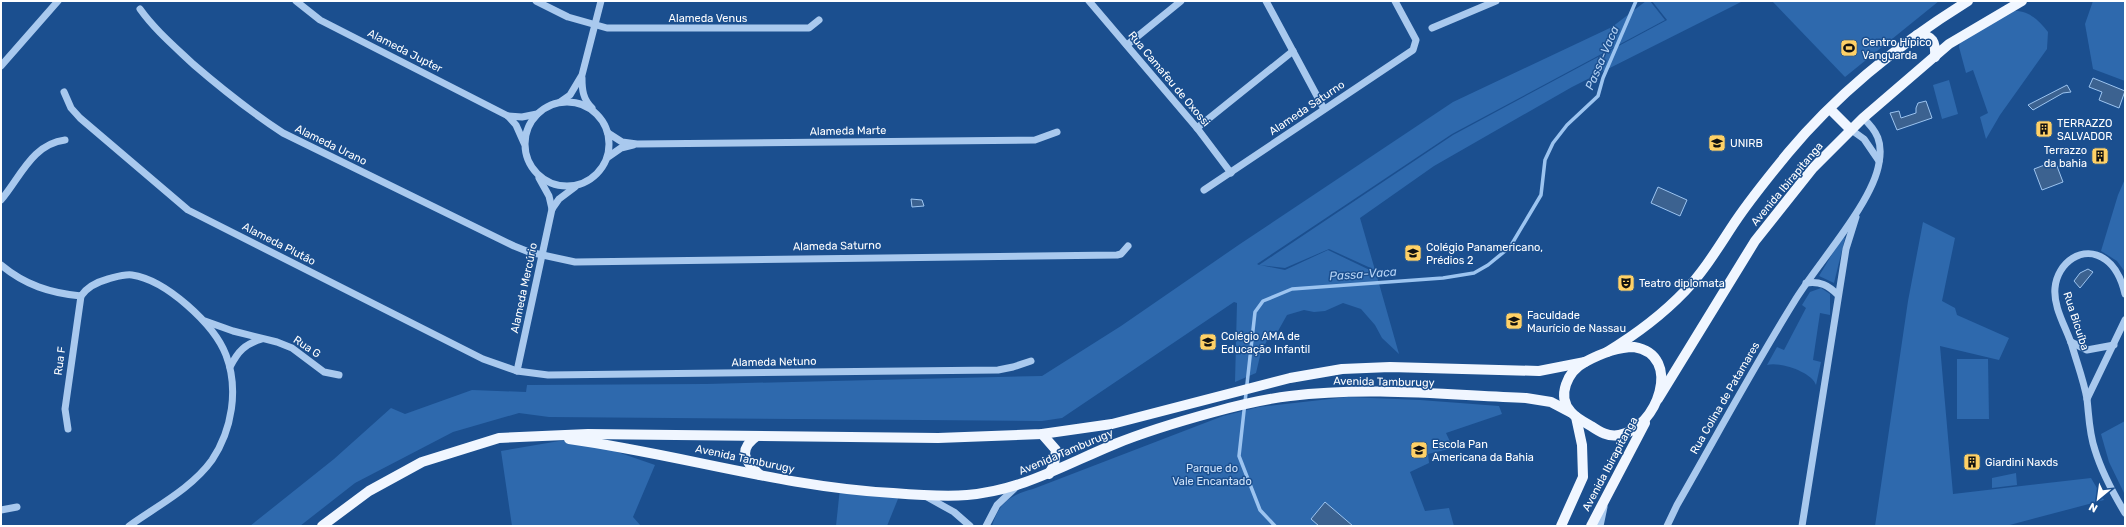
<svg xmlns="http://www.w3.org/2000/svg" width="2126" height="527" font-family="Rubik,sans-serif">
  <style>
    .green { fill: #2e69ad }
    .water { fill: #3c6290; stroke: #9cc4f0 }
    .lines { fill: none; stroke-linecap: round; stroke-linejoin: round }
    .stream { stroke: #9cc4f0; stroke-width: 3.5 }
    .minor { stroke: #a9c9ee; stroke-width: 7 }
    .major { stroke: #f0f6ff; stroke-width: 10 }
    .labels { text-anchor: middle; dominant-baseline: central; stroke-width: 3; stroke-linejoin: round; paint-order: stroke }
    .street-label { font-size: 11px; fill: #fff; stroke: #1b4f8f }
    .poi-label { font-size: 11px; fill: #fff; stroke: #1b4f8f; text-anchor: start }
    .park-label { font-size: 11px; fill: #cfe3fa; stroke: #1b4f8f }
    .water-label { font-size: 12px; font-style: italic; fill: #b5d3f5; stroke: #1b4f8f }
  </style>
  <rect width="100%" height="100%" fill="#1b4f8f"/>
  <g class="green">
    <polygon points="1646,1 1650,1 1665,20 1452,134 1257,264 1259,265 1453,135 1667,20 1652,1 1743,1 1572,87 1434,166 1360,218 1375,270 1329,249 1285,268 1260,265 1285,270 1328,250 1376,273 1399,354 1382,338 1375,325 1361,309 1343,303 1325,311 1314,312 1304,310 1287,315 1278,331 1272,331 1261,352 1256,373 1235,382 1237,303 1234,302 1062,418 1042,421 549,417 519,413 453,432 355,483 300,526 250,526 334,459 391,408 405,414 472,390 526,392 527,385 706,384 1042,376 1121,326 1240,244 1453,102 1612,27"/>
    <polygon points="1772,1 1939,1 1845,77"/>
    <polygon points="2093,1 2125,1 2125,81 2093,69 2085,24"/>
    <path d="M2013,11C2029,10 2038,20 2048,32L2047,49L2000,115L1986,139L1980,117L1988,113L1973,70L1966,73L1959,47L1960,42Z"/>
    <polygon points="1949,80 1958,114 1942,119 1933,85"/>
    <polygon points="2125,179 2125,272 2117,261 2101,251 2118,195"/>
    <polygon points="1923,222 1955,238 1942,301 1955,308 1957,315 2009,338 1999,360 1940,346 1953,494 2091,478 2104,500 2006,526 1875,526 1908,301"/>
    <polygon points="1843,236 1845,238 1834,283 1819,276"/>
    <path d="M1821,288L1830,294V315L1820,313L1813,360L1821,362L1816,385C1812,372 1779,361 1767,365L1777,347L1784,350L1806,308L1802,305L1810,292Z"/>
    <polygon points="1957,359 1988,359 1989,419 1957,419"/>
    <path d="M1347,397L1420,400L1499,406L1502,414L1446,433L1453,448L1428,454L1429,463L1410,472L1425,511L1449,508L1454,526H992C999,503 1010,495 1033,489L1223,416L1259,407Z"/>
    <polygon points="2125,421 2125,495 2109,462 2101,434"/>
    <polygon points="577,438 655,465 633,517 641,526 512,526 501,451"/>
    <polygon points="2016,473 2017,485 1992,488 1992,478"/>
    <polygon points="840,488 902,489 887,526 836,526"/>
  </g>
  <g class="water">
    <polygon points="2093,78 2125,91 2119,108 2099,100 2102,92 2089,87"/>
    <polygon points="2067,85 2071,92 2063,93 2033,110 2028,105"/>
    <polygon points="1926,101 1932,118 1897,130 1890,113 1899,111 1901,118 1916,113 1916,108 1918,103"/>
    <polygon points="2055,161 2063,182 2042,190 2034,169"/>
    <polygon points="1658,187 1687,200 1680,216 1651,203"/>
    <polygon points="911,199 922,200 924,206 912,207"/>
    <polygon points="2088,269 2093,272 2080,288 2074,281 2080,273"/>
    <polygon points="1325,502 1353,526 1319,526 1311,519"/>
  </g>
  <g class="lines">
    <polyline class="stream" points="1275,526 1260,510 1239,456 1255,312 1263,301 1292,289 1443,278 1474,273 1488,265 1510,247 1541,195 1545,160 1553,143 1567,125 1598,96 1603,78 1636,1"/>
    <g class="minor">
      <polyline points="296,1 320,20 508,116 516,125 524,143"/>
      <polyline points="536,1 568,17 607,28 809,28 819,20"/>
      <polyline points="1089,1 1197,128 1231,173"/>
      <polyline points="1266,1 1324,109"/>
      <path d="M140,9C155,30 174,46 193,64C222,89 251,112 283,133L514,246L529,252L575,262L1117,255L1121,254L1128,246"/>
      <polyline points="1432,28 1496,1"/>
      <polyline points="1127,45 1181,1"/>
      <polyline points="1,66 58,1"/>
      <path d="M582,78C582,90 583,99 592,108"/>
      <polyline points="64,92 71,108 80,118 188,210 483,359 517,371 548,375 998,370 1013,367 1031,361"/>
      <circle cx="567" cy="144" r="42"/>
      <polyline points="560,102 570,95 582,75 601,1"/>
      <polyline points="508,116 522,117 537,114"/>
      <polyline points="1197,128 1293,51"/>
      <polyline points="1850,129 1864,139 1879,161"/>
      <polyline points="608,133 622,142 637,144 1035,140 1057,132"/>
      <polyline points="608,157 621,148 633,145"/>
      <polyline points="539,178 549,196 552,209"/>
      <polyline points="1204,190 1413,50 1416,40 1395,1"/>
      <path d="M1,200C20,178 32,144 65,140"/>
      <path d="M1,265C25,285 50,293 81,296C87,287 97,282 108,279C116,277 124,274 132,275C166,280 214,324 226,355C239,389 232,430 212,460C192,488 157,506 129,526"/>
      <path d="M1806,283C1820,281 1828,285 1838,295"/>
      <path d="M2125,294C2122,281 2117,268 2106,260C2083,243 2057,263 2055,288C2053,309 2068,330 2073,349C2078,366 2084,382 2087,399C2089,416 2089,433 2095,450C2102,473 2113,493 2125,513"/>
      <polyline points="205,321 233,331 277,342 292,348 324,372 339,375"/>
      <polyline points="2071,342 2087,350 2114,345"/>
      <path d="M230,367C238,351 245,344 262,339"/>
      <polyline points="517,371 552,209 559,199 575,187"/>
      <polyline points="2087,399 2125,320"/>
      <polyline points="68,429 65,409 81,296"/>
      <polyline points="927,497 954,512 970,526"/>
      <polyline points="1,510 17,507"/>
      <polyline points="986,526 997,505 1016,487"/>
      <polyline points="1600,526 1604,507"/>
      <path d="M1667,526L1677,505C1716,437 1753,368 1794,302C1816,265 1873,203 1879,163C1883,142 1877,131 1863,118"/>
      <polyline points="1802,526 1846,249 1856,217"/>
    </g>
    <g class="major">
      <path d="M1917,35C1933,34 1936,43 1935,57"/>
      <polyline points="1830,109 1850,129"/>
      <path d="M1634,347C1684,355 1657,429 1619,435C1608,437 1600,432 1591,426C1584,422 1576,418 1571,412C1556,396 1568,371 1585,362C1600,354 1617,347 1634,347Z"/>
      <path d="M1607,352C1635,335 1662,315 1685,291C1705,270 1719,246 1735,222C1751,198 1770,175 1788,153C1838,93 1902,42 1968,1"/>
      <polyline points="1658,399 1755,241 1813,168 1863,118 1949,44 2022,1"/>
      <polyline points="1042,434 1056,450 1054,465 1049,474"/>
      <path d="M757,436C737,450 745,462 760,475"/>
      <path d="M569,439C678,454 783,487 893,493C918,495 943,497 967,495C1021,491 1066,464 1115,444C1147,431 1181,421 1214,412C1239,405 1265,399 1290,396C1368,386 1449,395 1526,398L1551,402L1570,412"/>
      <polyline points="322,526 369,491 422,462 499,438 588,434 938,438 1042,434 1112,424 1290,378 1342,369 1390,367 1539,371 1585,362"/>
      <polyline points="1561,526 1583,477 1582,445 1576,417"/>
      <polyline points="1591,526 1645,423"/>
    </g>
  </g>
  <defs>
    <symbol id="stadium-square" viewBox="-11 -11 22 22"><rect x="-9" y="-9" width="18" height="18" rx="4" fill="#ffd166" stroke="#1b4f8f"/><path d="M0-5a6.5 5 0 1 0 0 10a6.5 5 0 1 0 0-10ZM-3.5-1.8h7v3.6h-7Z" fill="#111"/></symbol>
    <symbol id="building-square" viewBox="-11 -11 22 22"><rect x="-9" y="-9" width="18" height="18" rx="4" fill="#ffd166" stroke="#1b4f8f"/><path d="M-4-6H4V6H1V3H-1V6H-4ZM-2.5-4.3h1.7v1.8h-1.7ZM.8-4.3h1.7v1.8H.8ZM-2.5-1h1.7V.8h-1.7ZM.8-1h1.7V.8H.8Z" fill="#111"/></symbol>
    <symbol id="university-square" viewBox="-11 -11 22 22"><rect x="-9" y="-9" width="18" height="18" rx="4" fill="#ffd166" stroke="#1b4f8f"/><path d="M0-5L7-2L0 1L-7-2ZM-4 1L0 2.5L4 1V4Q0 6-4 4Z" fill="#111"/></symbol>
    <symbol id="school-square" viewBox="-11 -11 22 22"><rect x="-9" y="-9" width="18" height="18" rx="4" fill="#ffd166" stroke="#1b4f8f"/><path d="M0-5L7-2L0 1L-7-2ZM-4 1L0 2.5L4 1V4Q0 6-4 4Z" fill="#111"/></symbol>
    <symbol id="theatre-square" viewBox="-11 -11 22 22"><rect x="-9" y="-9" width="18" height="18" rx="4" fill="#ffd166" stroke="#1b4f8f"/><path d="M-5-5.5Q0-4 5-5.5V0Q5 5 0 6Q-5 5-5 0ZM-3.3-2.5H-1v1.5H-3.3ZM1-2.5H3.3v1.5H1ZM-2.8 1Q0 5.5 2.8 1Z" fill="#111"/></symbol>
  </defs>
  <g fill-rule="evenodd">
    <use href="#stadium-square" x="1839" y="38" width="20" height="20"/>
    <use href="#building-square" x="2034" y="119" width="20" height="20"/>
    <use href="#university-square" x="1707" y="133" width="20" height="20"/>
    <use href="#building-square" x="2090" y="146" width="20" height="20"/>
    <use href="#school-square" x="1403" y="243" width="20" height="20"/>
    <use href="#theatre-square" x="1616" y="273" width="20" height="20"/>
    <use href="#university-square" x="1504" y="311" width="20" height="20"/>
    <use href="#school-square" x="1198" y="332" width="20" height="20"/>
    <use href="#school-square" x="1409" y="440" width="20" height="20"/>
    <use href="#building-square" x="1962" y="452" width="20" height="20"/>
  </g>
  <g class="labels">
    <g class="street-label">
      <text x="708" y="18">Alameda Venus</text>
      <text transform="translate(405 51) rotate(27)">Alameda Jupter</text>
      <text transform="translate(1169 79) rotate(50)">Rua Camafeu de Oxossi</text>
      <text transform="translate(1307 108) rotate(-34)">Alameda Saturno</text>
      <text transform="translate(848 131) rotate(-1)">Alameda Marte</text>
      <text transform="translate(331 145) rotate(26)">Alameda Urano</text>
      <text transform="translate(1787 184) rotate(-50)">Avenida Ibirapitanga</text>
      <text transform="translate(279 244) rotate(27)">Alameda Plutão</text>
      <text transform="translate(837 246) rotate(-1)">Alameda Saturno</text>
      <text transform="translate(524 288) rotate(-78)">Alameda Mercúrio</text>
      <text transform="translate(2076 321) rotate(72)">Rua Bicuíba</text>
      <text transform="translate(307 347) rotate(34)">Rua G</text>
      <text transform="translate(60 361) rotate(-82)">Rua F</text>
      <text transform="translate(774 362) rotate(-1)">Alameda Netuno</text>
      <text transform="translate(1384 382) rotate(1)">Avenida Tamburugy</text>
      <text transform="translate(1725 398) rotate(-60)">Rua Colina de Patamares</text>
      <text transform="translate(1066 452) rotate(-23)">Avenida Tamburugy</text>
      <text transform="translate(745 459) rotate(12)">Avenida Tamburugy</text>
      <text transform="translate(1610 464) rotate(-62)">Avenida Ibirapitanga</text>
    </g>
    <g class="poi-label">
      <text x="1862" y="42">Centro Hípico<tspan x="1862" dy="13">Vanguarda</tspan></text>
      <text x="2057" y="123">TERRAZZO<tspan x="2057" dy="13">SALVADOR</tspan></text>
      <text x="1730" y="143">UNIRB</text>
      <text x="2087" y="150" text-anchor="end">Terrazzo<tspan x="2087" dy="13">da bahia</tspan></text>
      <text x="1426" y="247">Colégio Panamericano,<tspan x="1426" dy="13">Prédios 2</tspan></text>
      <text x="1639" y="283">Teatro diplomata</text>
      <text x="1527" y="315">Faculdade<tspan x="1527" dy="13">Maurício de Nassau</tspan></text>
      <text x="1221" y="336">Colégio AMA de<tspan x="1221" dy="13">Educação Infantil</tspan></text>
      <text x="1432" y="444">Escola Pan<tspan x="1432" dy="13">Americana da Bahia</tspan></text>
      <text x="1985" y="462">Giardini Naxds</text>
    </g>
    <g class="park-label">
      <text x="1212" y="468">Parque do<tspan x="1212" dy="13">Vale Encantado</tspan></text>
    </g>
    <g class="water-label">
      <text transform="translate(1602 58) rotate(-67)">Passa-Vaca</text>
      <text transform="translate(1363 274) rotate(-4)">Passa-Vaca</text>
    </g>
  </g>
  <rect width="2126" height="527" fill="none" stroke="#ffffff" stroke-width="4"/>
  <g transform="translate(2098 499) rotate(209)" stroke="#1b4f8f" stroke-width="3" paint-order="stroke">
  <path d="M0-3L7 15L0 10L-7 15Z" fill="#ffffff"/>
  <text y="-6" font-size="11" font-weight="bold" text-anchor="middle" fill="#ffffff">N</text>
  </g>
</svg>
